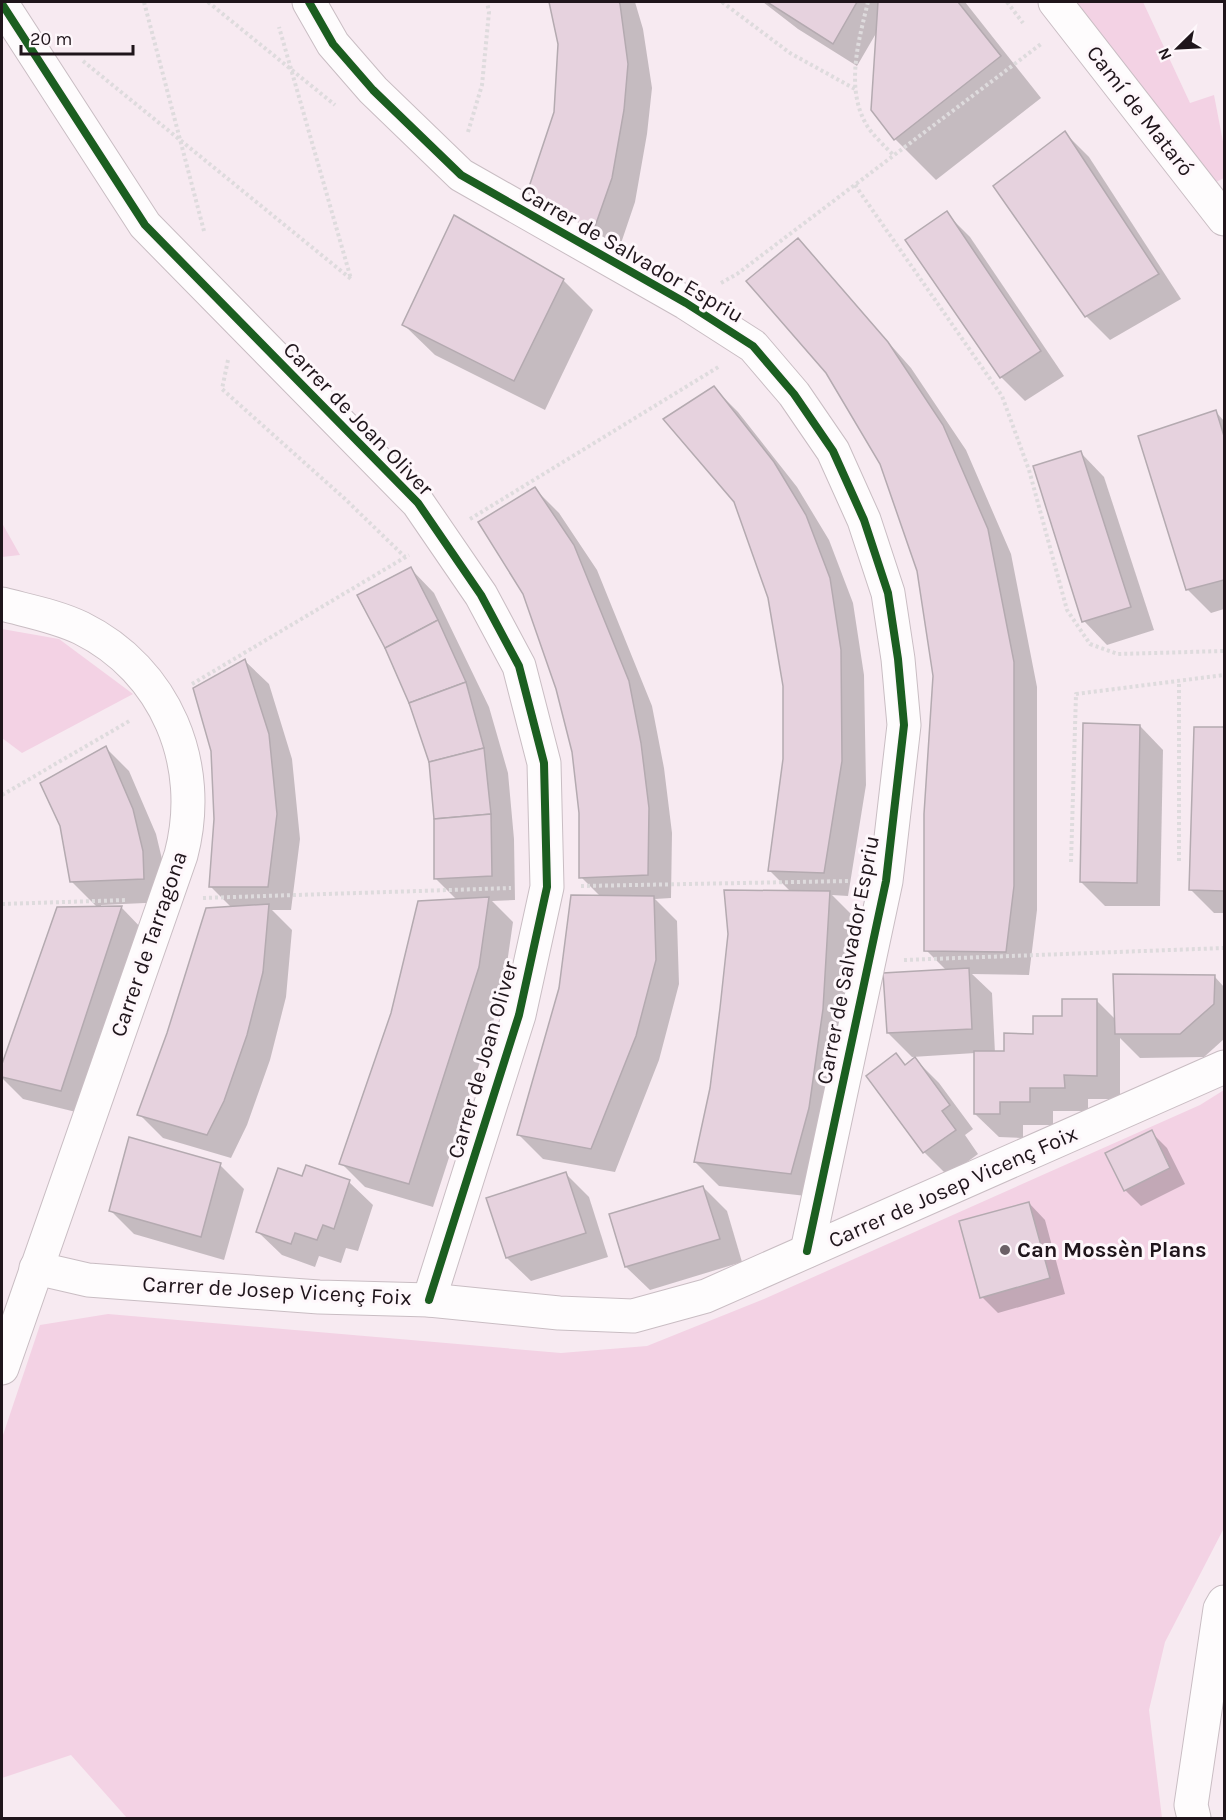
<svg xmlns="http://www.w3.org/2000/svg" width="1226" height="1820" font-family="Karla,sans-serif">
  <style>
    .green { fill: #f3d2e4 }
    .shadow { fill: #0003 }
    .building { fill: #e6d2de; stroke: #b4aab0; stroke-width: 1.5 }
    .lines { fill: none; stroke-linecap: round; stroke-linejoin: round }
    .minor-casing { stroke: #c9bdc3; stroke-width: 35 }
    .path { stroke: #dedbdd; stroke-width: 4; stroke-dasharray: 3 3; stroke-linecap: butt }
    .minor { stroke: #fefcfd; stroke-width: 33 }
    .cycleway-casing { stroke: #fef7fb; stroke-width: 11 }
    .cycleway { stroke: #1b5e20; stroke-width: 8 }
    .poi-dot { fill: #6b6066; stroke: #fef7fb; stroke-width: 2 }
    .labels { text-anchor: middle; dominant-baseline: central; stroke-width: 6; stroke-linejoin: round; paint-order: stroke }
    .street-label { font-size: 22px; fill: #1f151b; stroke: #fef7fb }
    .poi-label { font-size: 22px; font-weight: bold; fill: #1f151b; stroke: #fef7fb; text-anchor: start }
  </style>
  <rect width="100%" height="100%" fill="#f7eaf1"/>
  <g class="green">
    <polygon points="1071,2 1143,2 1190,103 1214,95 1224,147 1224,178 1216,182"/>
    <polygon points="2,523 20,555 2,557"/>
    <polygon points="2,629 59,639 133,694 22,753 2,738"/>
    <polygon points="1224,1090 1224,1528 1165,1642 1149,1710 1162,1818 127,1818 71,1755 2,1778 2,1438 40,1325 108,1314 561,1353 647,1346 764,1299 1200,1105"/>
  </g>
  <g class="shadow">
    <polygon points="550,2 635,2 643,29 652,88 647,134 635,202 616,258 553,217 529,193 555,113 559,44"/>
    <polygon points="763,2 965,2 1041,98 936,180 895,139 878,30 857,66 798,29"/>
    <polygon points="1065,133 1089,157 1181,299 1110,340 1086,316"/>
    <polygon points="946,213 970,237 1064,376 1025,401 1001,377"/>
    <polygon points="798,240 911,368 966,450 1011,554 1037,687 1037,910 1029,975 972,974 992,993 995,1053 1005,1053 1097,1001 1116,1020 1215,977 1224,987 1224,1039 1204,1057 1140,1058 1120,1038 1120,1099 1088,1099 1088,1111 1053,1111 1053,1125 1023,1125 1023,1138 999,1137 975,1114 975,1053 912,1057 888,1033 947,971 926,950 934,676 918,570 882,463"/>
    <polygon points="563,280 593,310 545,410 435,355 404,325"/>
    <polygon points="714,388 738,412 797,487 829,540 853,603 864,675 866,785 848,896 832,895 853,916 846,1034 815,1197 719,1186 695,1162 712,1089 791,892 770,871 785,759 785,686 769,598"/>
    <polygon points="1216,412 1224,421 1224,609 1211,613 1187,589"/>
    <polygon points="1081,453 1104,477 1154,630 1107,645 1084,621"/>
    <polygon points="535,489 559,513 597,570 652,706 664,768 672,833 671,898 655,899 677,921 679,984 659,1060 615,1172 543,1159 519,1135 601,897 581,877 581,812"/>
    <polygon points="411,569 434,593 489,707 508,773 514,839 515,900 492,901 513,922 503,991 433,1207 365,1187 341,1163 457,900 435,878 436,819"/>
    <polygon points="245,661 269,684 292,759 300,839 291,910 272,910 292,930 286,997 270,1060 247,1125 231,1158 163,1138 139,1114 232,908 211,887"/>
    <polygon points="1140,726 1163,750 1160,906 1105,906 1081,882"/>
    <polygon points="1195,728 1224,728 1224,913 1214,913 1190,889"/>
    <polygon points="106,748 129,771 156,834 166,876 167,902 101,905 101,908 122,908 145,932 84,1114 23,1099 2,1078 2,1069 58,908 98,908 72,882"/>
    <polygon points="896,1055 906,1066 915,1059 939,1083 973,1129 965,1135 978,1154 948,1176 924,1152 868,1076"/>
    <polygon points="1151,1132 1167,1148 1185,1184 1141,1206 1125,1190"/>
    <polygon points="220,1165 244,1189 224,1260 134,1234 110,1210"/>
    <polygon points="565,1173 589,1197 608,1257 531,1281 507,1258"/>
    <polygon points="303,1178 349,1182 373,1205 358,1251 346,1248 341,1263 319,1256 315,1267 282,1255 258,1232"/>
    <polygon points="703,1187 727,1211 742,1262 650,1290 626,1267 611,1215"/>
    <polygon points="1029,1203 1045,1220 1065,1294 998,1313 982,1297"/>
  </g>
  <g class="building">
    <polygon points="549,2 619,2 620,4 628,64 624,110 612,178 592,235 527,193 554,112 558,44"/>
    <polygon points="767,2 857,2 833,44"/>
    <polygon points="878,2 958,2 1001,56 894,140 871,110"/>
    <polygon points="1065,131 1159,274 1085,317 993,186"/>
    <polygon points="947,211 1041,351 1000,378 905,240"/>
    <polygon points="454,215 564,279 514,381 402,325"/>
    <polygon points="798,238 888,342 943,425 988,529 1014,662 1014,886 1006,952 924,951 924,814 933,676 917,571 880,464 826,373 746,281"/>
    <polygon points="714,386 774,462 806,515 830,578 841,650 842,761 824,873 768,871 783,759 783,686 768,598 734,502 663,419"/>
    <polygon points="1216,410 1224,436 1224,580 1186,590 1138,436"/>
    <polygon points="1081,451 1131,607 1082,622 1033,466"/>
    <polygon points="535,487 574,545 629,681 641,743 649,808 648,875 579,878 579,813 572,752 556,689 523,594 478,522"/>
    <polygon points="411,567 438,620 385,648 357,595"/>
    <polygon points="438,620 466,682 409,703 385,648"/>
    <polygon points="245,659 269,734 277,814 268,887 209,887 214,819 211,751 193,688"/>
    <polygon points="466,682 484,748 429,762 409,703"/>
    <polygon points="1083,723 1140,725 1137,883 1080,882"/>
    <polygon points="1194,727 1224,727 1224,891 1189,890"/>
    <polygon points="106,746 133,809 143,851 144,879 70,882 60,826 40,783"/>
    <polygon points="484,748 491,814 434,819 429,762"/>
    <polygon points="491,814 492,876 434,879 434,819"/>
    <polygon points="724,890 830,891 823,1009 809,1108 791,1174 694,1162 710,1088 720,1008 728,934"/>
    <polygon points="571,895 654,896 656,960 636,1036 591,1149 517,1135 559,988"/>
    <polygon points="489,897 479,967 409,1184 339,1164 391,1013 418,901"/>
    <polygon points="269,904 263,972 247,1035 224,1101 207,1135 137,1115 167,1033 206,908"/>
    <polygon points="122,906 61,1091 2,1077 2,1064 57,907"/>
    <polygon points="969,968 972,1029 887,1033 883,973"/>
    <polygon points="1113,974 1215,975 1214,1004 1180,1034 1115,1034"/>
    <polygon points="1062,999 1097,999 1097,1076 1064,1075 1065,1088 1030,1088 1030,1102 1000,1102 1000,1114 974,1114 974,1051 1004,1051 1004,1033 1033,1034 1033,1016 1062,1016"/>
    <polygon points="896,1053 905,1065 915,1057 950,1105 942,1111 956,1130 923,1153 866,1076"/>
    <polygon points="1152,1130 1170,1168 1124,1191 1105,1153"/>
    <polygon points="129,1137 221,1163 201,1237 109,1211"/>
    <polygon points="306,1165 350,1180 334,1229 323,1225 317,1240 295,1233 291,1244 256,1232 278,1168 302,1176"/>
    <polygon points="566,1172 586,1233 506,1258 486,1198"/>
    <polygon points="703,1186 720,1239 625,1267 609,1214"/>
    <polygon points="1029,1202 1050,1278 980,1298 959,1221"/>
  </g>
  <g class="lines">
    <defs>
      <g id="minor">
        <polyline points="309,2 333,44 373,90 461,175 686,303 753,346 794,394 833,451 864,520 888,593 898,659 904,725 886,881 807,1251"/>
        <polyline points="1055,2 1224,219"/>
        <polyline points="2,4 145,225 418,503 481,595 519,666 544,763 547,887 519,1015 429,1300"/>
        <path d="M2,604C28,611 56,616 81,628C166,670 205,764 181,855L2,1368"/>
        <polyline points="36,1268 88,1280 319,1297 429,1300 559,1313 633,1316 706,1296 1224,1067"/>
        <polyline points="1194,1818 1191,1805 1220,1609 1224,1602"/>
      </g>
    </defs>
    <use href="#minor" class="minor-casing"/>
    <g class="path">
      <polyline points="144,2 204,231"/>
      <polyline points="208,2 335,105"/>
      <polyline points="722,2 790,53 855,89"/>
      <path d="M868,2C859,39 845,87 866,124C873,136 885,146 894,156"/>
      <polyline points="1007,2 1023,23"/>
      <polyline points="83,61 351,279 279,27"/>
      <polyline points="468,132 482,85 489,12 487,2"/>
      <polyline points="855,185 1002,396 1029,470 1067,610 1090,644 1118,654 1224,651"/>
      <polyline points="721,283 737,274 1041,44"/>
      <polyline points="228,360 222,389 343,497 405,557"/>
      <polyline points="470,519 720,366"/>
      <polyline points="192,684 409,555"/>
      <polyline points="2,795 131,720"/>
      <polyline points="1179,861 1179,681"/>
      <polyline points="1071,862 1076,694 1224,675"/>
      <polyline points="581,886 849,881"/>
      <polyline points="203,898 511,888"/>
      <polyline points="2,904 127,900"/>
      <polyline points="904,960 1224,948"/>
    </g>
    <use href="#minor" class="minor"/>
    <defs>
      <g id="cycleway">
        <polyline points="309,2 333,44 373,90 461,175 686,303 753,346 794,394 833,451 864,520 888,593 898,659 904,725 886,881 807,1251"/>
        <polyline points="2,4 145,225 418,503 481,595 519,666 544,763 547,887 519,1015 429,1300"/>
      </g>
    </defs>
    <use href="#cycleway" class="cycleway-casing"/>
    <use href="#cycleway" class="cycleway"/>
  </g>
  <circle class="poi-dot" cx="1005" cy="1250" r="6"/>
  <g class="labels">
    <g class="street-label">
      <text transform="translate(1140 111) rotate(52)">Camí de Mataró</text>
      <text transform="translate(632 254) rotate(30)">Carrer de Salvador Espriu</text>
      <text transform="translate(358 419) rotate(46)">Carrer de Joan Oliver</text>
      <text transform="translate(149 944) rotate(-71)">Carrer de Tarragona</text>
      <text transform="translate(848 960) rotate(-79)">Carrer de Salvador Espriu</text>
      <text transform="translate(483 1060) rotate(-74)">Carrer de Joan Oliver</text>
      <text transform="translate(953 1187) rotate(-24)">Carrer de Josep Vicenç Foix</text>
      <text transform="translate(277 1291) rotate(3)">Carrer de Josep Vicenç Foix</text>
    </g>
    <g class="poi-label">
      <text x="1017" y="1250">Can Mossèn Plans</text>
    </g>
  </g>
  <rect width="1226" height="1820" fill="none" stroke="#1f151b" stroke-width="6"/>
  <g transform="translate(1178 48) rotate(246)" stroke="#fef7fb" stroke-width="4.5" paint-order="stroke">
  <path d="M0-4.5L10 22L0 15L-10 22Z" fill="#1f151b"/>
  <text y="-9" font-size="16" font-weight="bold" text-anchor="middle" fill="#1f151b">N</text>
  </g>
  <path d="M21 45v9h112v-9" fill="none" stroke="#1f151b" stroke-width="3"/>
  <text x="30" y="45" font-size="18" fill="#1f151b" stroke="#fef7fb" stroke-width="4.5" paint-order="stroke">20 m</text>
</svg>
